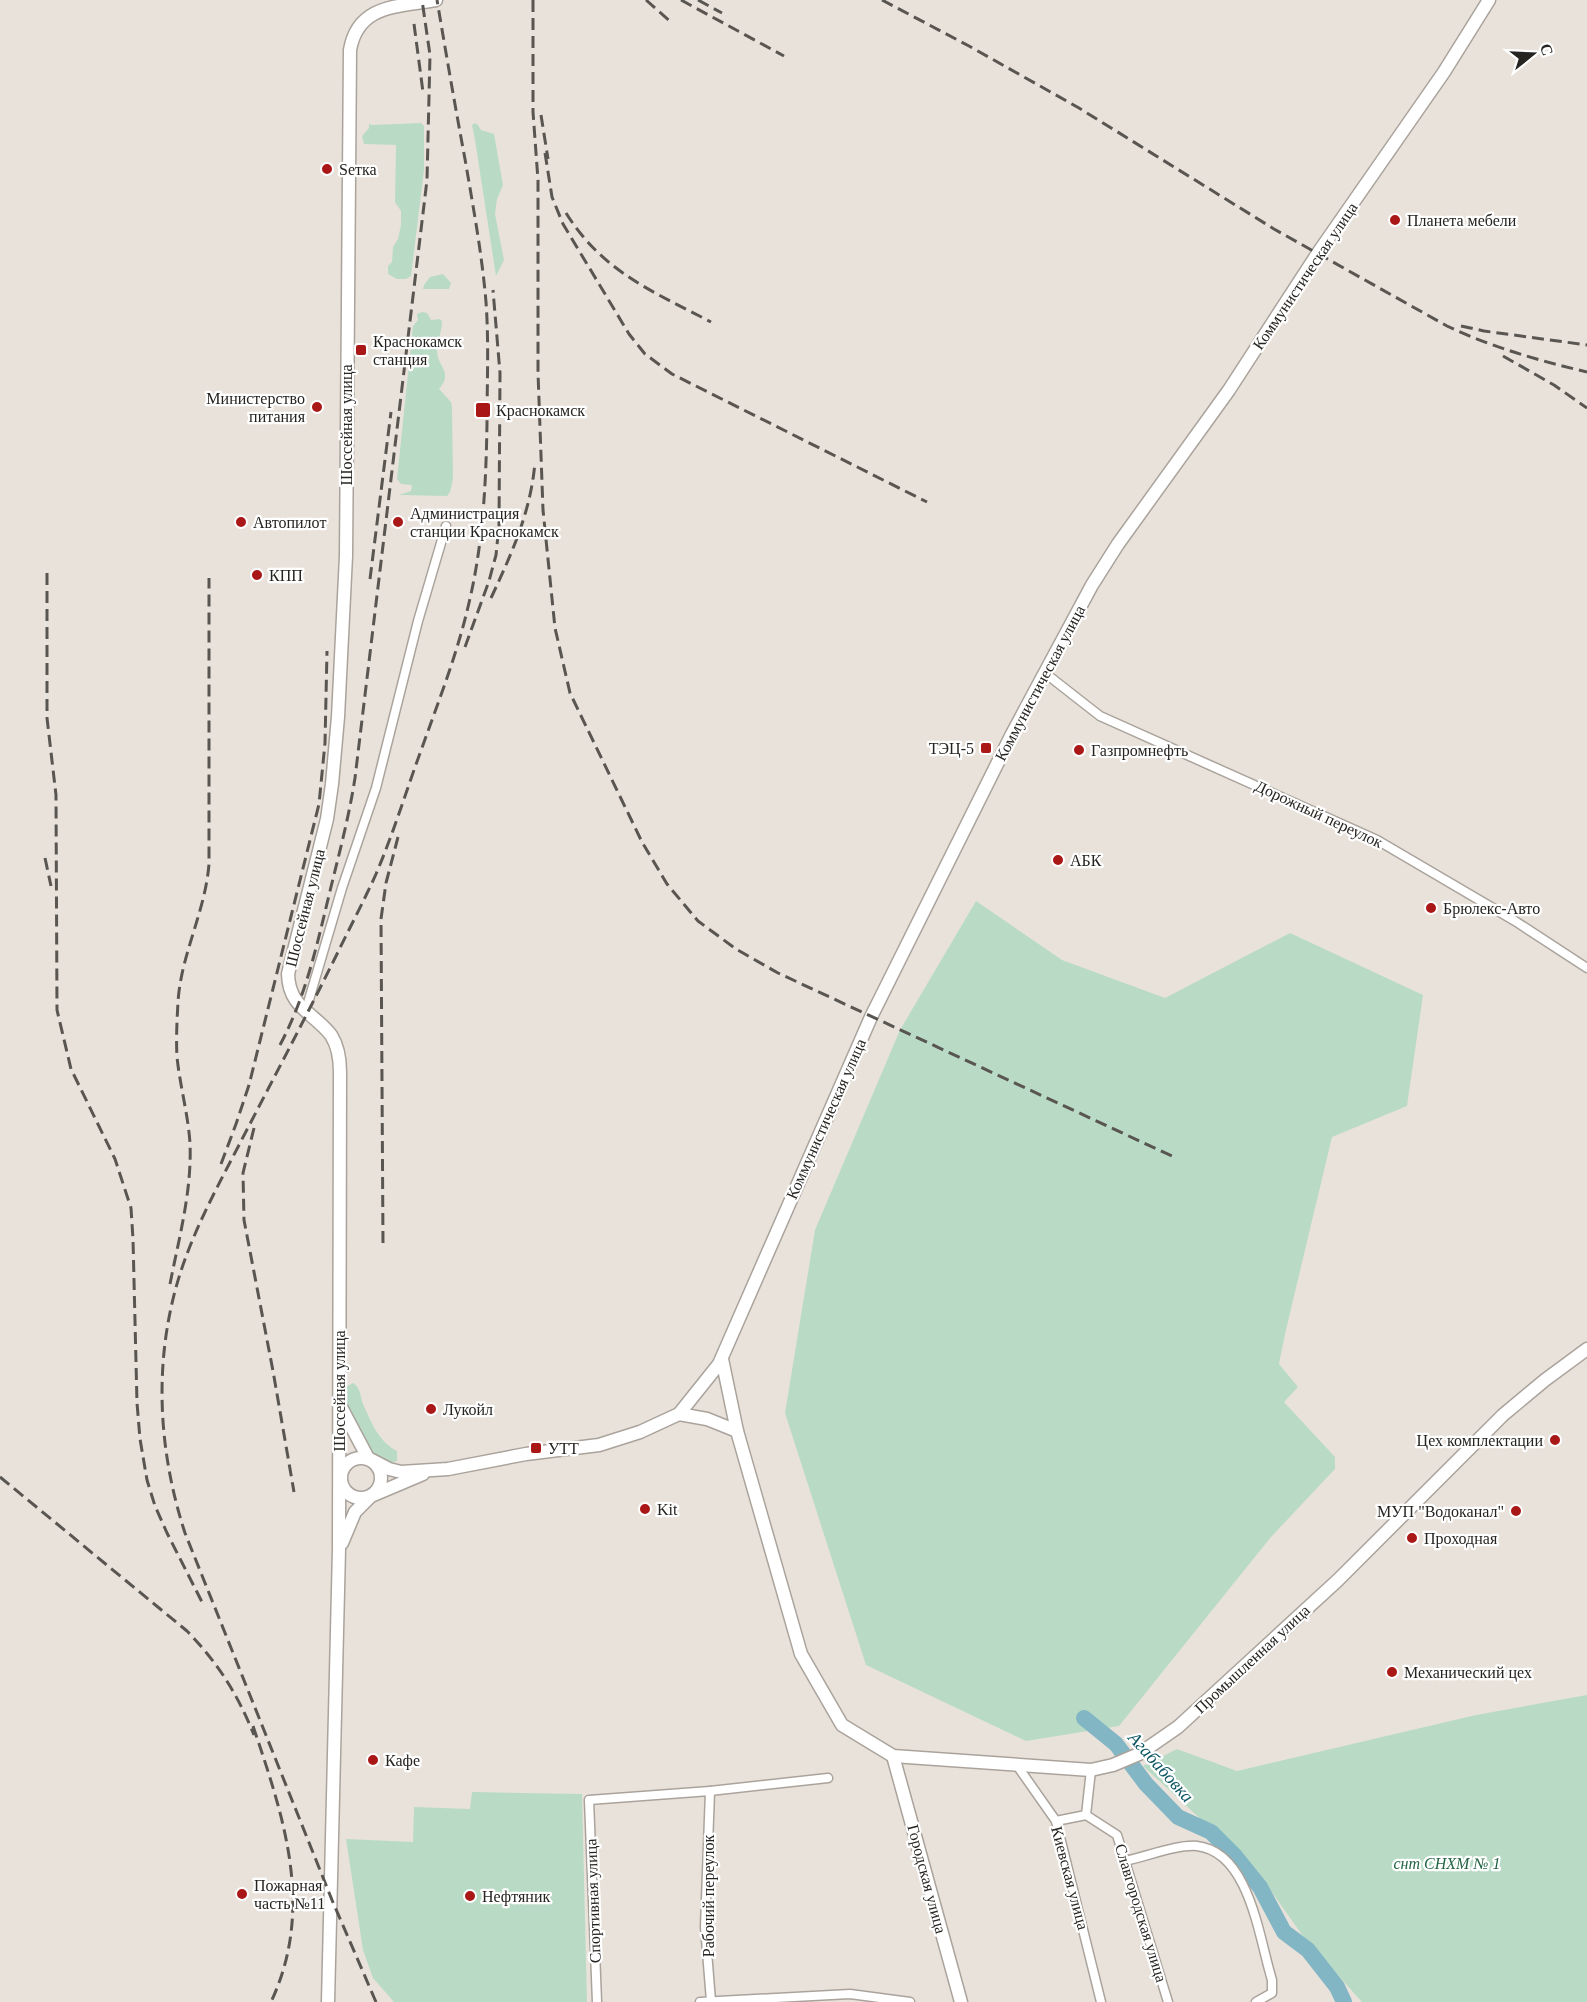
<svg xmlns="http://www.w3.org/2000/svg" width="1587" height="2002" font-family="Georgia,serif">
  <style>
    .green { fill: #b9dbc6 }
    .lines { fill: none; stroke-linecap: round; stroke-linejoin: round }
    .river { stroke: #83b6c4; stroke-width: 16 }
    .street-casing { stroke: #aaa39c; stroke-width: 11 }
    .secondary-casing { stroke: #aaa39c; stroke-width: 15 }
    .street { stroke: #fff; stroke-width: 8 }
    .secondary { stroke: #fff; stroke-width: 12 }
    .rail { stroke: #595551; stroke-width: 3; stroke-dasharray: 12 6; stroke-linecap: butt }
    .poi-dot { fill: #aa1717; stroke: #fff; stroke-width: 2 }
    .labels { text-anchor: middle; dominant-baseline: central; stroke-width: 4.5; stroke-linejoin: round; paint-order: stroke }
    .poi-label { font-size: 16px; fill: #262421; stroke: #fff; text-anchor: start }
    .street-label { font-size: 16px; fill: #262421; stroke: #fff }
    .park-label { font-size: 16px; font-style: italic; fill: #236544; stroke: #fff }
    .water-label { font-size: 18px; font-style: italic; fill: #0e5765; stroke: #fff }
  </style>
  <rect width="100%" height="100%" fill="#e9e2db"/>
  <g class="green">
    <polygon points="369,123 371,125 421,123 424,126 424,170 411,276 406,279 397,279 388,274 388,266 392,262 393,247 398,239 401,225 401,211 395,202 396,145 364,144 362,136 369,128"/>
    <polygon points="475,123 478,125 481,130 494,134 503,185 497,199 495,214 504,260 496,276 475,140 472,125"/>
    <polygon points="443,274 451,283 449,289 423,289 424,285 430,277"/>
    <path d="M422,312L427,313L431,320L440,319L442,321C442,331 438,340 437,350C437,367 454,372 439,389L451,402L452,407L453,479L450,492L447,496L399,495L411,491L412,485L401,484L397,479L413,326L418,320L417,314Z"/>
    <polygon points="976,901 1062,960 1165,998 1290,933 1423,995 1407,1106 1332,1137 1285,1334 1279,1364 1298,1387 1284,1402 1335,1457 1335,1469 1271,1537 1119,1726 1026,1741 866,1665 785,1413 815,1230 900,1030"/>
    <path d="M353,1383C361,1388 360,1396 363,1404C371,1422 379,1442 397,1451V1461L391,1463L374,1456L345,1405L346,1387Z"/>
    <polygon points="1587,1695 1587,2002 1362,2002 1305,1939 1257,1871 1143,1766 1177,1749 1237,1771 1476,1715"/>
    <polygon points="472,1792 582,1794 587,2002 394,2002 373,1978 363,1950 346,1839 413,1842 414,1807 470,1809"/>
  </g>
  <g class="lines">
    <polyline class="river" points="1084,1718 1116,1744 1146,1784 1178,1817 1211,1832 1235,1856 1260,1887 1284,1932 1308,1950 1337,1987 1344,2002"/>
    <defs>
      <g id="street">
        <polyline points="1045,673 1100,716 1377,840 1515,921 1587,968"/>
        <polyline points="308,1003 342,888 376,788 418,621 446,526"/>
        <polyline points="1016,1764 1056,1821 1101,2002"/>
        <polyline points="1091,1770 1086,1815 1117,1835 1168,2002"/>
        <polyline points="710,1791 705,1927 711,2001"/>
        <polyline points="1056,1821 1086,1815"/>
        <path d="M1125,1861C1145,1857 1178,1844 1197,1846C1250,1852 1259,1939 1272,1980V1993L1256,2002"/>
        <polyline points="597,2002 589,1800 710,1791 828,1778"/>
        <polyline points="700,2002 850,1994 910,2002"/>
      </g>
      <g id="secondary">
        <polyline points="722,1359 737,1431 801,1654 842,1725 893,1756 1091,1770 1113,1765 1139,1754 1178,1727 1338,1580 1503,1415 1545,1380 1587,1349"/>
        <polyline points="341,1407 368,1458 389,1469 401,1472 448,1469 526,1454 599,1445 640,1432 679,1414 707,1419 737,1431"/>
        <polyline points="679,1414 719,1364 871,1017 1012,734 1092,585 1118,544 1229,390 1318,253 1444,72 1489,0"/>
        <circle cx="361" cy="1478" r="20"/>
        <polyline points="342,1543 355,1512 371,1496 423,1474"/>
        <polyline points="893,1756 961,2002"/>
        <path d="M328,2002L339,1549L340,1072C340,1060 338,1046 331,1035C313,1012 289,1008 288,974L327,819L332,784L338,717L346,556L350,50C358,4 398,7 436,0"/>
      </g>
    </defs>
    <use href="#street" class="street-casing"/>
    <use href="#secondary" class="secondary-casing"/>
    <use href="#street" class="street"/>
    <use href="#secondary" class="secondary"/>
    <g class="rail">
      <polyline points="533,0 533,112 538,180 538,373 543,510 555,628 570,693 642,842 667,884 698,921 736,949 778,973 1174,1157"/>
      <polyline points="646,0 672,23"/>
      <polyline points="681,0 784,56"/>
      <polyline points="698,0 722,13"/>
      <path d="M882,0L969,46L1079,108L1274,229L1447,326C1494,348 1537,360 1587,372"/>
      <polyline points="414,24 423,92"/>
      <polyline points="541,115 548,159"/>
      <polyline points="545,153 552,197 563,224 629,334 645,354 672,374 927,502"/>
      <path d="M566,213C603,272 652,291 711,322"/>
      <polyline points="1461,326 1484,331 1587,345"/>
      <polyline points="1503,356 1554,385 1587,408"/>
      <polyline points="47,573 47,718 56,795 57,1010 71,1069 115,1159 131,1208 133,1239 137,1403 140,1439 147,1480 155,1506 167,1533 203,1604"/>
      <polyline points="370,579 391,412"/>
      <path d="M491,598C512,553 531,511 535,462"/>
      <polyline points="465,647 489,581 496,555 499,526 500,373 493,290"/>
      <polyline points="45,858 51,886"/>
      <path d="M280,1045C306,996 317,945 330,891C339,854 349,817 355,778L427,180L430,55L422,0"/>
      <polyline points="254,1128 243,1173 244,1220 273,1371 294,1492"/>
      <polyline points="221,1164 236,1124 249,1085 319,804 325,743 327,651"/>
      <polyline points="383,1243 381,919 386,883 398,837"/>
      <path d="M170,1284C179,1238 192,1191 190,1143C188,1114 180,1086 177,1057C176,1039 177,1020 178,1002C181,954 205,913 209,864V578"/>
      <path d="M0,1477L187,1631C218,1663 237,1693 254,1735"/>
      <path d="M253,1726C284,1818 315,1908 271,2002"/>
      <path d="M376,2002L332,1900L185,1533C160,1456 154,1374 174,1295C187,1243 213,1195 238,1147C271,1083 305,1019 337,954C350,927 364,901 376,874C394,832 407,788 423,745C439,700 457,654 468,607C483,546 486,485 487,423C487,383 489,343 486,302C482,254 473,206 465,159C455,106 446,53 437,0"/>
    </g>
  </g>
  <g class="poi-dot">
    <circle cx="327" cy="169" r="6"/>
    <circle cx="1395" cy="220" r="6"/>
    <rect x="355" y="344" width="12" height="12" rx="3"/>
    <circle cx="317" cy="407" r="6"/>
    <rect x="475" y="402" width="16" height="16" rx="3"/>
    <circle cx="241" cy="522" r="6"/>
    <circle cx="398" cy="522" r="6"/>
    <circle cx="257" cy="575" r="6"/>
    <rect x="980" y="742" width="12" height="12" rx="3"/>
    <circle cx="1079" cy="750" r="6"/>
    <circle cx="1058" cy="860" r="6"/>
    <circle cx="1431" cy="908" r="6"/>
    <circle cx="431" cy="1409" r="6"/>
    <circle cx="1555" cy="1440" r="6"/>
    <rect x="530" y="1442" width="12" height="12" rx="3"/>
    <circle cx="645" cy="1509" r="6"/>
    <circle cx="1516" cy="1511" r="6"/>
    <circle cx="1412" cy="1538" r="6"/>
    <circle cx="1392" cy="1672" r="6"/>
    <circle cx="373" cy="1760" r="6"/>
    <circle cx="242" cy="1894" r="6"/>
    <circle cx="470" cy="1896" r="6"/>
  </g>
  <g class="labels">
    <g class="poi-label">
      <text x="339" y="169">Sетка</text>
      <text x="1407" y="220">Планета мебели</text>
      <text x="373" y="341">Краснокамск<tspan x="373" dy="18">станция</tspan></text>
      <text x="305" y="398" text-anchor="end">Министерство<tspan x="305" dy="18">питания</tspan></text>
      <text x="496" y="410">Краснокамск</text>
      <text x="410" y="513">Администрация<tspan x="410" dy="18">станции Краснокамск</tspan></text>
      <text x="253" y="522">Автопилот</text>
      <text x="269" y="575">КПП</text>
      <text x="974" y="748" text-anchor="end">ТЭЦ-5</text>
      <text x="1091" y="750">Газпромнефть</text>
      <text x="1070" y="860">АБК</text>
      <text x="1443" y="908">Брюлекс-Авто</text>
      <text x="443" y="1409">Лукойл</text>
      <text x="1543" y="1440" text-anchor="end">Цех комплектации</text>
      <text x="548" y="1448">УТТ</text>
      <text x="657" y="1509">Kit</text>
      <text x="1504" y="1511" text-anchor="end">МУП "Водоканал"</text>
      <text x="1424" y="1538">Проходная</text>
      <text x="1404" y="1672">Механический цех</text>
      <text x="385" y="1760">Кафе</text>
      <text x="254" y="1885">Пожарная<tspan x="254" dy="18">часть №11</tspan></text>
      <text x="482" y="1896">Нефтяник</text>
    </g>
    <g class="street-label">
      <text transform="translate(1305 276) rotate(-56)">Коммунистическая улица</text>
      <text transform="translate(346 425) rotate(-90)">Шоссейная улица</text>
      <text transform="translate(1040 683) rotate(-62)">Коммунистическая улица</text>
      <text transform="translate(1319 814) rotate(25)">Дорожный переулок</text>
      <text transform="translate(305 908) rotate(-76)">Шоссейная улица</text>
      <text transform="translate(826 1119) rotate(-66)">Коммунистическая улица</text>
      <text transform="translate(339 1391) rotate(-90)">Шоссейная улица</text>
      <text transform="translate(1252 1659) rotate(-43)">Промышленная улица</text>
      <text transform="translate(1070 1878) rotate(75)">Киевская улица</text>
      <text transform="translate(927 1879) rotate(75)">Городская улица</text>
      <text transform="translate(708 1896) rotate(-90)">Рабочий переулок</text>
      <text transform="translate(593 1901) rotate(-92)">Спортивная улица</text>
      <text transform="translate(1141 1913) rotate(73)">Славгородская улица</text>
    </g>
    <g class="park-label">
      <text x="1447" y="1863">снт СНХМ № 1</text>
    </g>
    <g class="water-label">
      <text transform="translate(1161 1767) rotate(48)">Агабабовка</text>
    </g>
  </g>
  <g transform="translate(1533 54) rotate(72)" stroke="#ffffff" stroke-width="4.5" paint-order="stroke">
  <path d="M0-4.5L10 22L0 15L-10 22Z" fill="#262421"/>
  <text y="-9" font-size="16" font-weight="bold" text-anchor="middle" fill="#262421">С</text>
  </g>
</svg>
